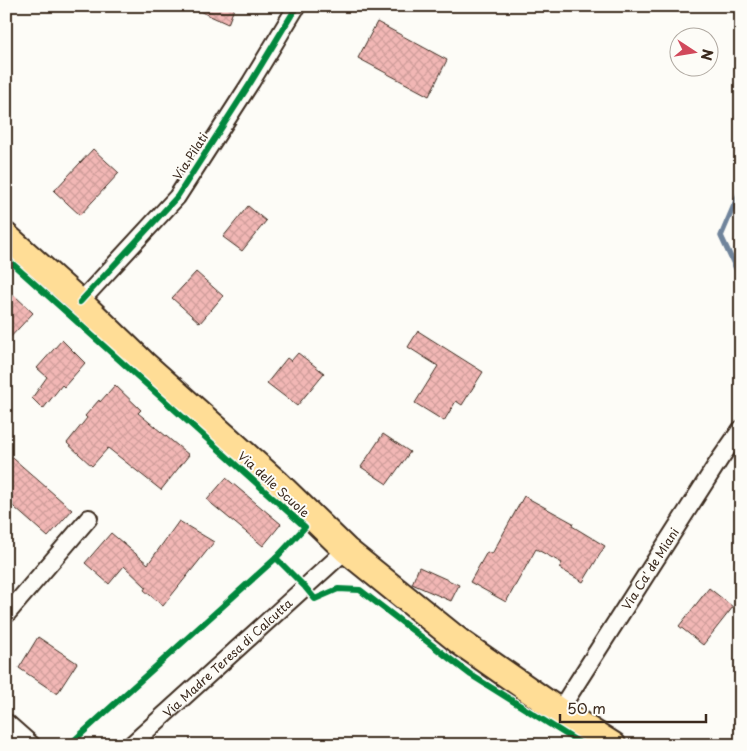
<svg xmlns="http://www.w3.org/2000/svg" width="747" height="751" font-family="'Playpen Sans',sans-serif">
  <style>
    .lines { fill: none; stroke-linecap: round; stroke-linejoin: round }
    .stream { stroke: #70849b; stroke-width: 5.5 }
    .building { fill: url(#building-cross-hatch); stroke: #3b2a1e }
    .minor-casing { stroke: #3b2a1e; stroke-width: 20 }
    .primary-casing { stroke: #3b2a1e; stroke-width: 29 }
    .minor { stroke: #fdfcf7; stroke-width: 16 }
    .primary { stroke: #ffdd96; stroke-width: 25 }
    .cycleway-casing { stroke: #fdfcf7; stroke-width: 9 }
    .cycleway { stroke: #00873e; stroke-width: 6 }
    .labels { text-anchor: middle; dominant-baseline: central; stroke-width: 4; stroke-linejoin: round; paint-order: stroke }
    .street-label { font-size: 12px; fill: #3b2a1e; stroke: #fdfcf7 }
  </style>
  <defs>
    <pattern id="building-cross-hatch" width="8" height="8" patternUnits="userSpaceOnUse" patternTransform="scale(1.25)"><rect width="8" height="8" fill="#f2b7b5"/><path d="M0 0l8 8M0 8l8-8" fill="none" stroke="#d09e9b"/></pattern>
  </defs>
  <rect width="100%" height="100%" fill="#fdfcf7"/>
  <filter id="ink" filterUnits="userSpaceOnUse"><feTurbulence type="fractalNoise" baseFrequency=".02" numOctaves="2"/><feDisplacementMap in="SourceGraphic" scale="10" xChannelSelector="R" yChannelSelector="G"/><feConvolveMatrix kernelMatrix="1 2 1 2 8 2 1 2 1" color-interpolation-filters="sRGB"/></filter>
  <g filter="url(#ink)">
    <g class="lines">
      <polyline class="stream" points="741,189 721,236 741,279"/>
    </g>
    <g class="building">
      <polygon points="188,6 235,6 228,24"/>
      <polygon points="377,22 447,60 429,96 358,58"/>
      <polygon points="93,149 119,173 80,215 54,191"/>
      <polygon points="248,206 266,221 242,251 223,237"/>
      <polygon points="196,272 223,296 200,323 172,298"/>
      <polygon points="14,295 33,313 6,342 6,303"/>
      <polygon points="418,331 483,372 462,405 456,401 444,421 415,403 438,366 408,347"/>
      <polygon points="62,340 85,363 64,387 62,385 43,409 32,398 47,377 37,368"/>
      <polygon points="298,353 324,373 297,406 267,383 287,358 291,361"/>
      <polygon points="115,385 141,410 138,413 189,455 161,490 108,448 92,466 67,443 87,418 85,416 99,400 100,402"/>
      <polygon points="383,434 410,452 387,484 361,467"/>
      <polygon points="6,452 72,510 48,537 6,500"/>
      <polygon points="226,478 281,524 263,546 207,500"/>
      <polygon points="524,496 573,523 572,526 605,546 583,582 559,568 562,563 536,549 506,602 470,582 487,552 492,554"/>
      <polygon points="179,521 214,542 163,606 144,590 146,587 124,566 109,584 85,563 111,533 148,564"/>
      <polygon points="419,567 459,585 451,601 412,584"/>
      <polygon points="709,588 733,607 703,645 679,626"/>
      <polygon points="38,637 77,663 57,694 19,668"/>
    </g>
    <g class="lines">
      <defs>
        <g id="minor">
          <polyline points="80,302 177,197 251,82 297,6"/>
          <polyline points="6,615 89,518"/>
          <path id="s1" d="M559,711L720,459L741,429"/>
          <polyline points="6,722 32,745"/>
          <path id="s2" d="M131,745L346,550"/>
        </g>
        <polyline id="primary" points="6,236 80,302 143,363 276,482 346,550 460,642 559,711 613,745"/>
      </defs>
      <use href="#minor" class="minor-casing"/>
      <use href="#primary" class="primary-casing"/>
      <use href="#minor" class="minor"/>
      <use href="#primary" class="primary"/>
      <defs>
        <g id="cycleway">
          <polyline points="6,258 305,527 276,558 69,745"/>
          <polyline points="80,302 177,197 251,82 297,6"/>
          <polyline points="276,558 305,587 315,599 338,589 360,590 471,675 583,745"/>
        </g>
      </defs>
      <use href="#cycleway" class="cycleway-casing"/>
      <use href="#cycleway" class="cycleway"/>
    </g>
  </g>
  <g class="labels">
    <g class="street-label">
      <text transform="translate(190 156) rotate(-57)">Via Pilati</text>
      <text transform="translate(274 484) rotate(42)">Via delle Scuole</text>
      <text stroke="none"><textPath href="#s1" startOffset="169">Via Ca' de Miani</textPath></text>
      <text stroke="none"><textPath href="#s2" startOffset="130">Via Madre Teresa di Calcutta</textPath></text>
    </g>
  </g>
  <rect width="747" height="751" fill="none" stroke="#fdfcf7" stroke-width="25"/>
  <rect x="12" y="12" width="722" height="726" fill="none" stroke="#3b2a1e" stroke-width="2" filter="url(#ink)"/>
  <g transform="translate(694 52) rotate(102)"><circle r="24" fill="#fdfcf7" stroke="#afa8a0"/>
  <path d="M0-4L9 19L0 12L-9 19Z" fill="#d1495b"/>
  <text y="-8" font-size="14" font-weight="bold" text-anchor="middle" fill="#3b2a1e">N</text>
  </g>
  <path d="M560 714v8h146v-8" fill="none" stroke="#3b2a1e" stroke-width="2.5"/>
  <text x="567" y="714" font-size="15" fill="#3b2a1e" stroke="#fdfcf7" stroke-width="4" paint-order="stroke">50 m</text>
</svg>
